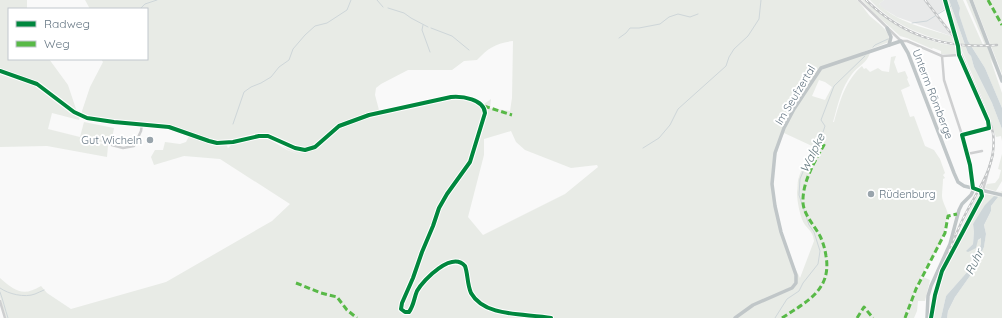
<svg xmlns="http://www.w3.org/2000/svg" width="1002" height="318" font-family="Quicksand,sans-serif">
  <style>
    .built { fill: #e8e9e9 }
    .green { fill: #e8ebe6; fill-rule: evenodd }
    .water { fill: #ced6d9 }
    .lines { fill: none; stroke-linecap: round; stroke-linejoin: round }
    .stream { stroke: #ced6d9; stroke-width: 1 }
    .minor { stroke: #cecfd0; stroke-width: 2.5 }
    .major { stroke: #c0c6c8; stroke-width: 3.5 }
    .rail-casing { stroke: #c3c5c6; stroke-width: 2.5 }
    .rail { stroke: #fff; stroke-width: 1; stroke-dasharray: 3; stroke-linecap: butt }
    .quiet { stroke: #58b947; stroke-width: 3; stroke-dasharray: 6 3; stroke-linecap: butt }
    .cycleway-casing { stroke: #fff; stroke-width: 6 }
    .cycleway { stroke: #00873e; stroke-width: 4 }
    .poi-dot { fill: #99a4ac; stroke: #fff; stroke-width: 1.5 }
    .labels { text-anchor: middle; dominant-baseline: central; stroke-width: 4; stroke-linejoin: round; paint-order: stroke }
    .street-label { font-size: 11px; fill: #657683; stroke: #fff }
    .poi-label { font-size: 11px; fill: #657683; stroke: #fff; text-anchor: end }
    .water-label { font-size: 12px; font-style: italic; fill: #60757c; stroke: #fff }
  </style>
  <rect width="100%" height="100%" fill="#f9f9f9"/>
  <polygon class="built" points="884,0 944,0 947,7 940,12 936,16 951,36 897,17 882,8 879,4"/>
  <g class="green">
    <polygon points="0,0 27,0 27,9 9,9 9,59 49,59 68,85 77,112 36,82 0,70"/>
    <path d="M85,0H857C862,5 865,10 869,15C877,23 891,30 889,42L863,52V55L870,53C867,63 858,66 852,74C841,88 838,105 833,122H834C840,101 845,81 862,66L864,69L866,68L870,72L878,68L882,71L889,72L891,57L896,56L894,62L898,73L905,71L908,78L907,79L910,86L901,90L910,117L914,116L925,146L934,150L940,159L945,173L943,175L945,178L943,179C943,185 942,190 942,196C942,202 947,208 948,215L946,216L947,217C945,231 941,244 934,254C931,259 926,265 924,270C917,285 912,300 905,318H6L0,297V278C15,291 23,297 41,286L47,293L71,309L166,282L272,221L290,204L220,159L184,156L154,165L151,157L155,150H163L165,142L180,144L186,142L190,134L215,145L226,144L228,148L233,143L254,139H269L287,150L310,158L288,150L275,140L268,137L258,138L261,136L221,143L209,140L171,126L98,119L81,114L90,87L103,62L101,59H147V9H90ZM513,41L512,98L510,111L490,108L491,99L484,104L472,99L452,96L413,105L379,110L375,95L376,88L381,84L408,70H452L464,61L477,60C488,48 496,43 513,41ZM819,80L825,82L832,87L825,100L812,96ZM511,131L516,142L525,150L571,168L597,165L598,167L565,194L483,235L468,217L484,155V139ZM784,133L812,146C810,162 803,164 799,177C797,181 798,188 797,192C797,201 800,218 805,225C810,231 813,233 814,241L800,278C785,249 773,208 773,175C774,161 778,146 784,133Z"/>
    <path d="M862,0H864C891,25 921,42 957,46V53L955,54H941V51L933,48L932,49L907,38L900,36L875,14Z"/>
    <path d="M870,0H884L879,4C895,22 929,29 951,36L955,43C923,37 892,24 870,0Z"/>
    <polygon points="945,0 949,0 968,53 971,56 974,67 992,103 1002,129 1002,141 1001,136 996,137 985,105 958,41"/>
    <polygon points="957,0 963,0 983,45 985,45 966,0 969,0 1002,84 995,67 984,47 990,58 1002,93 1002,112 1002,108 985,68 968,41 959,14 960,8"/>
    <polygon points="973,0 1002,0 1002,74"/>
    <polygon points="0,72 30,82 39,86 66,108 80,116 79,120 52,113 48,129 80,137 84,122 114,128 111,144 88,139 108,146 107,157 47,146 0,147"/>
    <polygon points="1002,154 1002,181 996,191 1000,192 1002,191 1002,193 985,188 987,184 995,183 999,178 1001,170 998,169"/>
    <polygon points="979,193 1002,197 1002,318 947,318 948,311 955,297 972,273 984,247 986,234 984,225 991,211 991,206 998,197 973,224 974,232 973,244 966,251 981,238 981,244 978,252 969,270 946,296 941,318 930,318 934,294 940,277 968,213"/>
    <polygon points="923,277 930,280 925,301 918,301 917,311 914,318 906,318 917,290"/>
  </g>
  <g class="water">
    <polygon points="949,0 957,0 960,8 959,14 968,41 985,68 1002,108 1002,129 992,103 974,67 971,56 968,53"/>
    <polygon points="994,196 998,197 991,206 991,211 984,225 986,234 984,247 972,273 955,297 948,311 947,318 941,318 946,296 969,270 978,252 981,244 981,238 978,240 976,248 968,252 966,251 973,244 974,232 973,224 985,205"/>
  </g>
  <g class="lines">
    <g class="stream">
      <polyline points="377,0 383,7"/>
      <polyline points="388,8 404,13 411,18 428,27"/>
      <polyline points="140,9 145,4 157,0"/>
      <polyline points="912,23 927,21 951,6"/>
      <polyline points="423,25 422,30 430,52"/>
      <polyline points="431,28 452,36 469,50"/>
      <polyline points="619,38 626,33 630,28 639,28 660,24 669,17 678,14 690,17 698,14"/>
      <polyline points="873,47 875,45 888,39"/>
      <polyline points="233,124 244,92 251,87 261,83 271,77 279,67 289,60 293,49 305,35 315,26 327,23 347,10 351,0"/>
      <polyline points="643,148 659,138 670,125 678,109 726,66 729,57 734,49 748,36 759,19 761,0"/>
      <path d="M0,288C8,294 25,298 35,294C38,293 41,291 44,290"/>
      <path d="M0,292C3,300 5,309 8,318"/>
      <polyline points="775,318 787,299 799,291 803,283 818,264 820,251 814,232 809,225 799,195 800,179 810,155 812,146 823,132 825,126 821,120 834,86 865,56"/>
    </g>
    <g class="minor">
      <polyline points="859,0 901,41 907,41 942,56 944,80 962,135 970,165 973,188"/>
      <polyline points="953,31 958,46 959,55 988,121 989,128 962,135"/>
      <polyline points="942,56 959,55"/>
      <path d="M0,71L37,84L74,112L87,118L114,122L169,127L209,141L217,143L233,142L259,136H268L295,148L305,150L315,147L339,126L369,115L451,97C462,96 484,99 485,113L470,162L447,194L439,208L433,226L422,252L413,278L402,303L401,309L405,312H409C414,305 414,298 417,291C424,279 452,251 465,266C468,274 467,284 471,293C485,318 526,313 551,318"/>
      <polyline points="108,144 123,148 134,146 141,131 142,124"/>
      <polyline points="967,154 982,151"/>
      <polyline points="983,190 993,154"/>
      <polyline points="0,301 5,318"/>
    </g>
    <g class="major">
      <polyline points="971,0 1002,81"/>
      <polyline points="887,28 891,37 889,45"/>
      <polyline points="735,318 753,305 792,288 796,283 796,275 781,232 775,206 772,184 775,153 784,128 794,109 821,68 901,41 908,53 954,173 958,182 964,186 1002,195"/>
      <polyline points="927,318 928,296 931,286 950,244 959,210 962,204 971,195 974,189"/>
    </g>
    <defs>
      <g id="rail">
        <path d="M866,0C904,37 946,49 997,45"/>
        <path d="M925,0L953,36L958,46C965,66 975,85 983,105C987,114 991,123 993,133C998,168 974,194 961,223C947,254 935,285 930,318"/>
      </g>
    </defs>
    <use href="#rail" class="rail-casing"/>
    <use href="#rail" class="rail"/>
    <g class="quiet">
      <polyline points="988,0 1002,25"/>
      <polyline points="484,106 512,115"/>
      <polyline points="296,283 321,293 337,297 347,310 357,318"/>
      <path d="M782,318C806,302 832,290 826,256C825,249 823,242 820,236C814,225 804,215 803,203C802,182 815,161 825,143"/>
      <polyline points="857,318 864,307 873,318"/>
      <polyline points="905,318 916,289 945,233 948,216 957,214"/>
    </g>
    <defs>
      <g id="cycleway">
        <path d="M0,71L37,84L74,112L87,118L114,122L169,127L209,141L217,143L233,142L259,136H268L295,148L305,150L315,147L339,126L369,115L451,97C462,96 484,99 485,113L470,162L447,194L439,208L433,226L422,252L413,278L402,303L401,309L405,312H409C414,305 414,298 417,291C424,279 452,251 465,266C468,274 467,284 471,293C485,318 526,313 551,318"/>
        <polyline points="931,318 935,295 942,271 982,196 981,191 973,188 970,165 962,135 989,128 988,121 959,55 958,46 945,0"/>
      </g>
    </defs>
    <use href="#cycleway" class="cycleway-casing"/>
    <use href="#cycleway" class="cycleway"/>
  </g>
  <g class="poi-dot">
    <circle cx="150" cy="140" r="4"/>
    <circle cx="871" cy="194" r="4"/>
  </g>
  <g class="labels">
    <g class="street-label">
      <text transform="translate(933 94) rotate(69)">Unterm Römberge</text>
      <text transform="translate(795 95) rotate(-59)">Im Seufzertal</text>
    </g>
    <g class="poi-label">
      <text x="142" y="140">Gut Wicheln</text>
      <text x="879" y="194" text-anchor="start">Rüdenburg</text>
    </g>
    <g class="water-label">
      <text transform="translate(812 153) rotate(-64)">Walpke</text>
      <text transform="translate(974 262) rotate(-64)">Ruhr</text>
    </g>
  </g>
  <rect x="8" y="8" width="140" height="52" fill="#ffffff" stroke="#c1c8cd"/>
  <rect x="16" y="21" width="20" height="6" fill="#00873e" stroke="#c1c8cd"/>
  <text x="44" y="28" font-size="12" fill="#657683">Radweg</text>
  <rect x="16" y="41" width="20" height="6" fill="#58b947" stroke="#c1c8cd"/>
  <text x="44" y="48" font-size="12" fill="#657683">Weg</text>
</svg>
